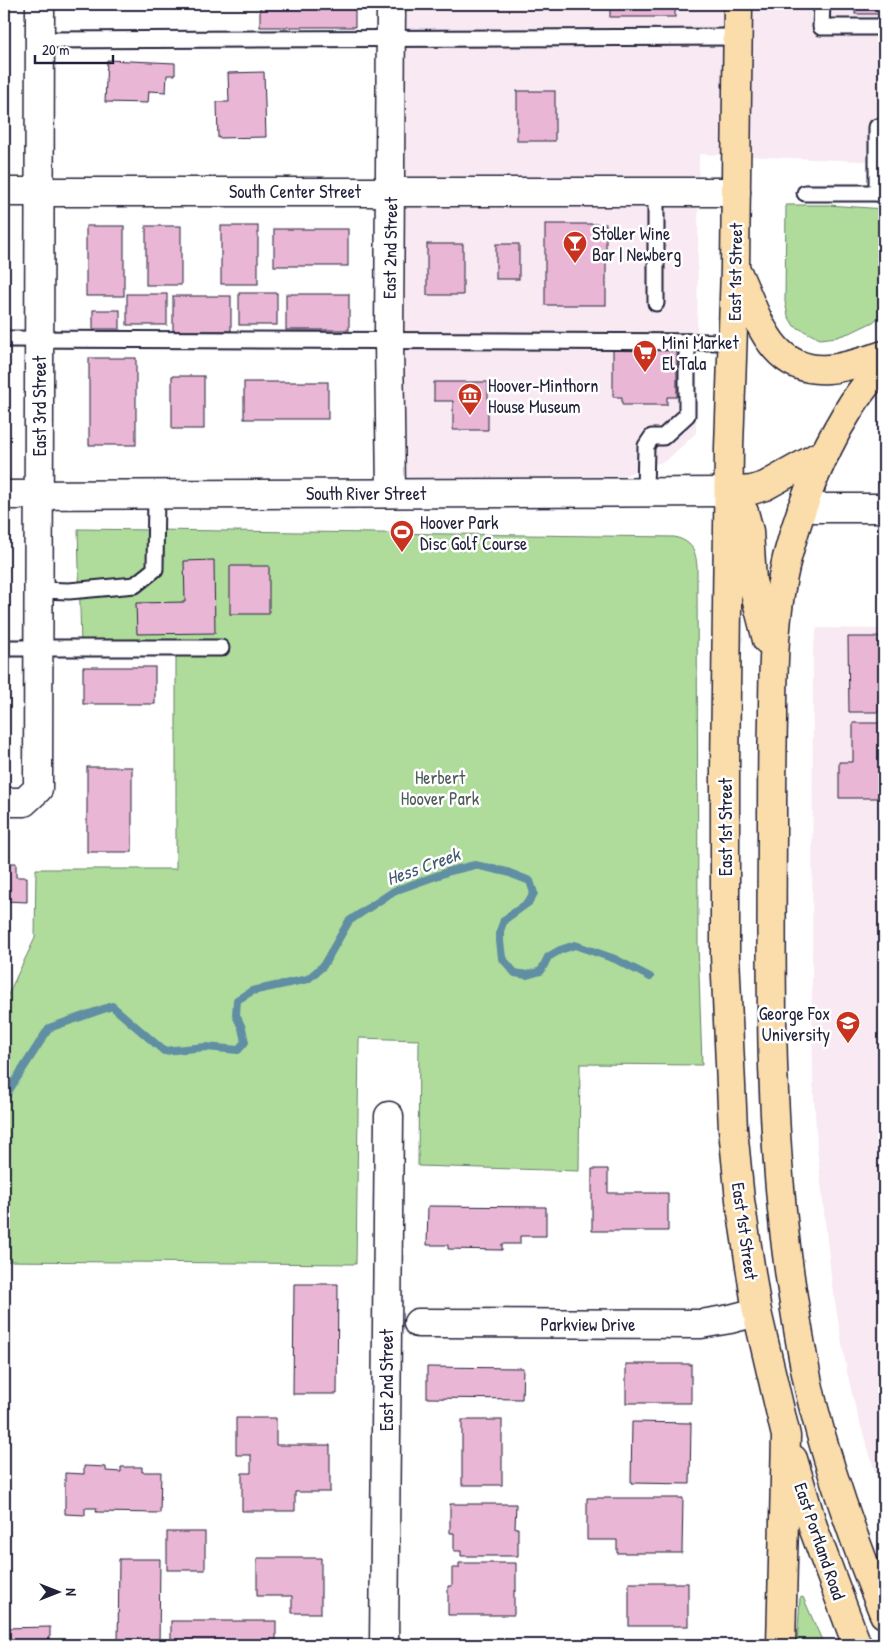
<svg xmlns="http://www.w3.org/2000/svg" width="888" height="1649" font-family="'Patrick Hand',sans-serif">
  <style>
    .built { fill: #f8e9f2 }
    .green { fill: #afdc9b; stroke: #687f6b }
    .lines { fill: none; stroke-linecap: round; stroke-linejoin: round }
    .stream { stroke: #608ea3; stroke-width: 8 }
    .building { fill: #e9b6d5; stroke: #22223b }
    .lane-casing { stroke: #22223b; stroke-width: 19 }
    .street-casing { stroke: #22223b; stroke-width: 31 }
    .secondary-casing { stroke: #22223b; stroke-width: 31 }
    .primary-casing { stroke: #22223b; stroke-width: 31 }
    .lane { stroke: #fff; stroke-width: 15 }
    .street { stroke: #fff; stroke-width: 28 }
    .secondary { stroke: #fff; stroke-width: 28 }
    .primary { stroke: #fbddab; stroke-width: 28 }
    .labels { text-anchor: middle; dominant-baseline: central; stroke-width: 5; stroke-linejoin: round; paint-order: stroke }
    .street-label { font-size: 18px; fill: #22223b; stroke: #fff }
    .poi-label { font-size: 18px; fill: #22223b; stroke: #fff; text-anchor: start }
    .park-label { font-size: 18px; fill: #4c5a58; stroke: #fff }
    .water-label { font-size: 19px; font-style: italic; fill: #41586f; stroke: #fff }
  </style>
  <rect width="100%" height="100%" fill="#fff"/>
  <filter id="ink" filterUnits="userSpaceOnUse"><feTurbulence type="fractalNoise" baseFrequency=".02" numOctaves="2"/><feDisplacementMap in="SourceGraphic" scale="10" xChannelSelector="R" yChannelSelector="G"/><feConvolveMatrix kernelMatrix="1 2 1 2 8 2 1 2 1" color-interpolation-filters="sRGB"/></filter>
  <g filter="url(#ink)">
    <g class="built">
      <polygon points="396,4 884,4 884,162 699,154 696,433 667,460 574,493 391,493"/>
      <polygon points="817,628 884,629 884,1501 856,1410 847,1372 832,1285 817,1147 813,1078 812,1011 813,650"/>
    </g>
    <g class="green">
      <polygon points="786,205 828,205 884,209 884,313 873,322 852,332 837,337 820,339 794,326 788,316 785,302"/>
      <path d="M78,529L674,537C692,541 696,551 697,567L698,944L702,1065L580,1064L579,1171L418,1166L419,1040L359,1038L356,1264L4,1261V1003L35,938L36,869H176V645L81,646Z"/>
      <polygon points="803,1597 824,1645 797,1645 800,1598"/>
    </g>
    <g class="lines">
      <polyline class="stream" points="4,1098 49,1028 112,1006 164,1051 206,1047 238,1050 245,1042 242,1028 236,1015 237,1000 252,991 308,979 323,966 349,921 394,891 450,871 475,865 507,872 530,881 534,893 529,902 504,920 500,931 500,941 502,958 515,973 527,975 541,971 548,957 560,950 575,945 615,959 650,977"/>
    </g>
    <g class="building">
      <rect x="260" y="4" width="95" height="23"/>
      <rect x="610" y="4" width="65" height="13"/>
      <rect x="855" y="4" width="29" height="10"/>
      <polygon points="107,60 175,63 175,75 167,75 166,92 149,91 148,103 105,102"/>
      <polygon points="264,72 266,137 218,138 217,102 229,102 228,73"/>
      <rect x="517" y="91" width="38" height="50"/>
      <rect x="545" y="224" width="61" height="81"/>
      <rect x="86" y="226" width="38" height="70"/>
      <rect x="146" y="226" width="35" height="59"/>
      <rect x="221" y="226" width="37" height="58"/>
      <rect x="274" y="229" width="74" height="37"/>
      <rect x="427" y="244" width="36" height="51"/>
      <rect x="496" y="244" width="23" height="35"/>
      <rect x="239" y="293" width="38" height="32"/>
      <rect x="127" y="294" width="40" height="31"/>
      <rect x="286" y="294" width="63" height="36"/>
      <rect x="173" y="296" width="58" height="35"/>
      <rect x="93" y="310" width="27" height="19"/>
      <polygon points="613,349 677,350 677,397 667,397 667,405 622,405 622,397 613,397"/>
      <rect x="89" y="358" width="47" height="87"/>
      <rect x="172" y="376" width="32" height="53"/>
      <rect x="244" y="382" width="84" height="37"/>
      <polygon points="434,382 488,382 488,430 453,430 453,401 434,401"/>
      <polygon points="214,560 215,633 137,634 136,603 185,602 184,561"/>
      <rect x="230" y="566" width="39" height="48"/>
      <polygon points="848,637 884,637 884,712 849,712"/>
      <rect x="83" y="667" width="72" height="37"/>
      <polygon points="853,723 884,723 884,798 839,798 839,762 853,762"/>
      <rect x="87" y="767" width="45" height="85"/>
      <polygon points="4,863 16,863 16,877 27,877 27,902 4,901"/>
      <polygon points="592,1169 608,1169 608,1193 668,1193 668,1231 592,1231"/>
      <polygon points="428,1206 546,1207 546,1236 520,1236 520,1244 502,1244 502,1250 448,1249 448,1245 427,1245"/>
      <polygon points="294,1284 338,1284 337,1394 293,1394"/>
      <rect x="626" y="1364" width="65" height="39"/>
      <polygon points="427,1367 523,1368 522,1399 427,1398"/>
      <polygon points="236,1418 276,1418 276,1445 330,1445 330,1492 295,1492 295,1511 242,1511 242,1473 251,1473 251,1455 236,1455"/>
      <rect x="462" y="1420" width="40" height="65"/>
      <polygon points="632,1422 691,1423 690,1484 631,1483"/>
      <polygon points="84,1466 106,1467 106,1471 121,1472 121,1467 142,1467 142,1472 161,1472 160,1513 96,1512 97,1508 85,1508 85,1515 65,1514 65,1473 84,1474"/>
      <polygon points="587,1498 683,1498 682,1553 617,1553 617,1540 587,1540"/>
      <polygon points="450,1504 516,1504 515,1528 518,1528 518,1556 461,1556 461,1551 454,1551 454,1533 450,1533"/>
      <rect x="167" y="1532" width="38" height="38"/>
      <polygon points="257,1558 321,1558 321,1613 292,1613 292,1596 257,1596"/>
      <polygon points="119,1559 160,1559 159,1645 118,1645"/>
      <polygon points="459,1563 516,1563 516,1591 514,1591 514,1615 448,1615 448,1586 452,1586 452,1568 459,1568"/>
      <rect x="629" y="1583" width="59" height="43"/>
      <rect x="171" y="1621" width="105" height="24"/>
      <polygon points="50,1627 50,1645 4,1645 4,1628"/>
      <rect x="615" y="1642" width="93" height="3"/>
      <rect x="422" y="1643" width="37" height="2"/>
    </g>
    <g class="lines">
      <defs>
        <g id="lane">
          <polyline points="822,4 821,27 884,27"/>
          <polyline points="39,40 737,37"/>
          <polyline points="805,193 884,193"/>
          <polyline points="877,193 877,127"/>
          <polyline points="656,303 656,191"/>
          <polyline points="4,339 734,342"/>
          <polyline points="645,492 646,446 652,437 663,437 687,415 687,342"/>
          <polyline points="39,590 69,591 135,585 155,569 156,494"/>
          <polyline points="4,648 221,648"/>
        </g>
        <g id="street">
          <polyline points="4,192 736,192"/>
          <polyline points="802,508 884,508"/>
          <polyline points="4,802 24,802 38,789 40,4"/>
          <polyline points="418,1323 701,1324 730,1319 757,1312"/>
          <polyline points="384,1645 389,1116"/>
        </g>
        <g id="secondary">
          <polyline points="391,4 389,341 391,493"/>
          <polyline points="4,495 729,492"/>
        </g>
        <g id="primary">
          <polyline points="738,4 735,268 729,448 725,770 725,955 733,1129 740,1200 757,1312 786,1436 781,1645"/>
          <path d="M738,274C758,317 770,373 828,369C846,368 866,360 884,355"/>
          <path d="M884,362C874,375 862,389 853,403C823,450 801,504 787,558C774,611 773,665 773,719C772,758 772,797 772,836C771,986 769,1135 791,1284C797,1324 803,1365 813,1405C831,1476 856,1546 884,1614"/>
          <polyline points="729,492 752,490 765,486 826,452"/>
          <polyline points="730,494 744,512 749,531 752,581 767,640"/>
          <polyline points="793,1459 814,1530 857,1645"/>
        </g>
      </defs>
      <use href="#lane" class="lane-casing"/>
      <use href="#street" class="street-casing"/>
      <use href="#secondary" class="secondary-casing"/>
      <use href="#primary" class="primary-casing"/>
      <use href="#lane" class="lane"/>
      <use href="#street" class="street"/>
      <use href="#secondary" class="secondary"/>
      <use href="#primary" class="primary"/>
    </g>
  </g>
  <defs>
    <symbol id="bar-pin" viewBox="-11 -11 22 30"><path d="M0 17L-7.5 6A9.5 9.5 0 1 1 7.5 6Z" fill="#c8321e" stroke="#fff"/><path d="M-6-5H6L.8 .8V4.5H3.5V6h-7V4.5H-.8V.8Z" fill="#fff"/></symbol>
    <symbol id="supermarket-pin" viewBox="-11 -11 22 30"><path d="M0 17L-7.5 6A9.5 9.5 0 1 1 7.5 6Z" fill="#c8321e" stroke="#fff"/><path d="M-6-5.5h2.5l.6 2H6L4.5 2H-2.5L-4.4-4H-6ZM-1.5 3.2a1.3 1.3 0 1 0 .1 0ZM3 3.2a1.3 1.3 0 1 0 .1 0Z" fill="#fff"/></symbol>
    <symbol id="museum-pin" viewBox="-11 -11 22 30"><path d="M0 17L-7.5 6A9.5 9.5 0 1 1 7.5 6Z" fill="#c8321e" stroke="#fff"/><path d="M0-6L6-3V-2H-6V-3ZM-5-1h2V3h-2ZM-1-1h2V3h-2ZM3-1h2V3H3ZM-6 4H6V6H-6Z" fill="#fff"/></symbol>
    <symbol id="stadium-pin" viewBox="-11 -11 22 30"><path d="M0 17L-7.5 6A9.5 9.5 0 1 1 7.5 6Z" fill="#c8321e" stroke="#fff"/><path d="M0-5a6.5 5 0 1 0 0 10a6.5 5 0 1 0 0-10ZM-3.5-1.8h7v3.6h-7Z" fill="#fff"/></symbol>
    <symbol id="university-pin" viewBox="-11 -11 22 30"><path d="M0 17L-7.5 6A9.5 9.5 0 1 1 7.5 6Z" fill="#c8321e" stroke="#fff"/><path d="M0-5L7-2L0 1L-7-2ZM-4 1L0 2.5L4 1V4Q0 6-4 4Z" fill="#fff"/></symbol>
  </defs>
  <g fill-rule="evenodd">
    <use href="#bar-pin" x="561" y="229" width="28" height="38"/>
    <use href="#supermarket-pin" x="631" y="338" width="28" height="38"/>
    <use href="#museum-pin" x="456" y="381" width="28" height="38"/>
    <use href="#stadium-pin" x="388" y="518" width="28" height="38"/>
    <use href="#university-pin" x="834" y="1009" width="28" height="38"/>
  </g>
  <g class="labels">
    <g class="street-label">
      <text x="295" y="191">South Center Street</text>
      <text transform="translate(390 248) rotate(-89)">East 2nd Street</text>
      <text transform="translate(735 272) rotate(-89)">East 1st Street</text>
      <text transform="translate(39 406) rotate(-90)">East 3rd Street</text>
      <text x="366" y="493">South River Street</text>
      <text transform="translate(725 827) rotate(-90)">East 1st Street</text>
      <text transform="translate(745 1231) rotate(82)">East 1st Street</text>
      <text x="588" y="1324">Parkview Drive</text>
      <text transform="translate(386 1380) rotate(-90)">East 2nd Street</text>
      <text transform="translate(820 1541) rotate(71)">East Portland Road</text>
    </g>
    <g class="poi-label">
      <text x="592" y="233">Stoller Wine<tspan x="592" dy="21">Bar | Newberg</tspan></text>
      <text x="662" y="342">Mini Market<tspan x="662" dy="21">El Tala</tspan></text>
      <text x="488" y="385">Hoover-Minthorn<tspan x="488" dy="21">House Museum</tspan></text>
      <text x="420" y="522">Hoover Park<tspan x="420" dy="21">Disc Golf Course</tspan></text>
      <text x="830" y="1013" text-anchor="end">George Fox<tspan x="830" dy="21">University</tspan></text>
    </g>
    <g class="park-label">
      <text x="440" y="777">Herbert<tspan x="440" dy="21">Hoover Park</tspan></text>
    </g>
    <g class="water-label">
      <text transform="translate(423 866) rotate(-20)">Hess Creek</text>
    </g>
  </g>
  <rect width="888" height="1649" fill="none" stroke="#fff" stroke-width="20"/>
  <rect x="10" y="10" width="868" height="1629" fill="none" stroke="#22223b" stroke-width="2" filter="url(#ink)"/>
  <g transform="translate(58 1592) rotate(90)" stroke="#ffffff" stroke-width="4" paint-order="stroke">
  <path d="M0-4L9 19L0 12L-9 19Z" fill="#22223b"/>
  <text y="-8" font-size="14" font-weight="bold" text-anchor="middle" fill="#22223b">N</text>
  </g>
  <path d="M35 55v8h78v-8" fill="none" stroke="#22223b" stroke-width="2.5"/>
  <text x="42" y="55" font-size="15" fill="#22223b" stroke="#ffffff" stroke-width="4" paint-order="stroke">20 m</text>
</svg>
